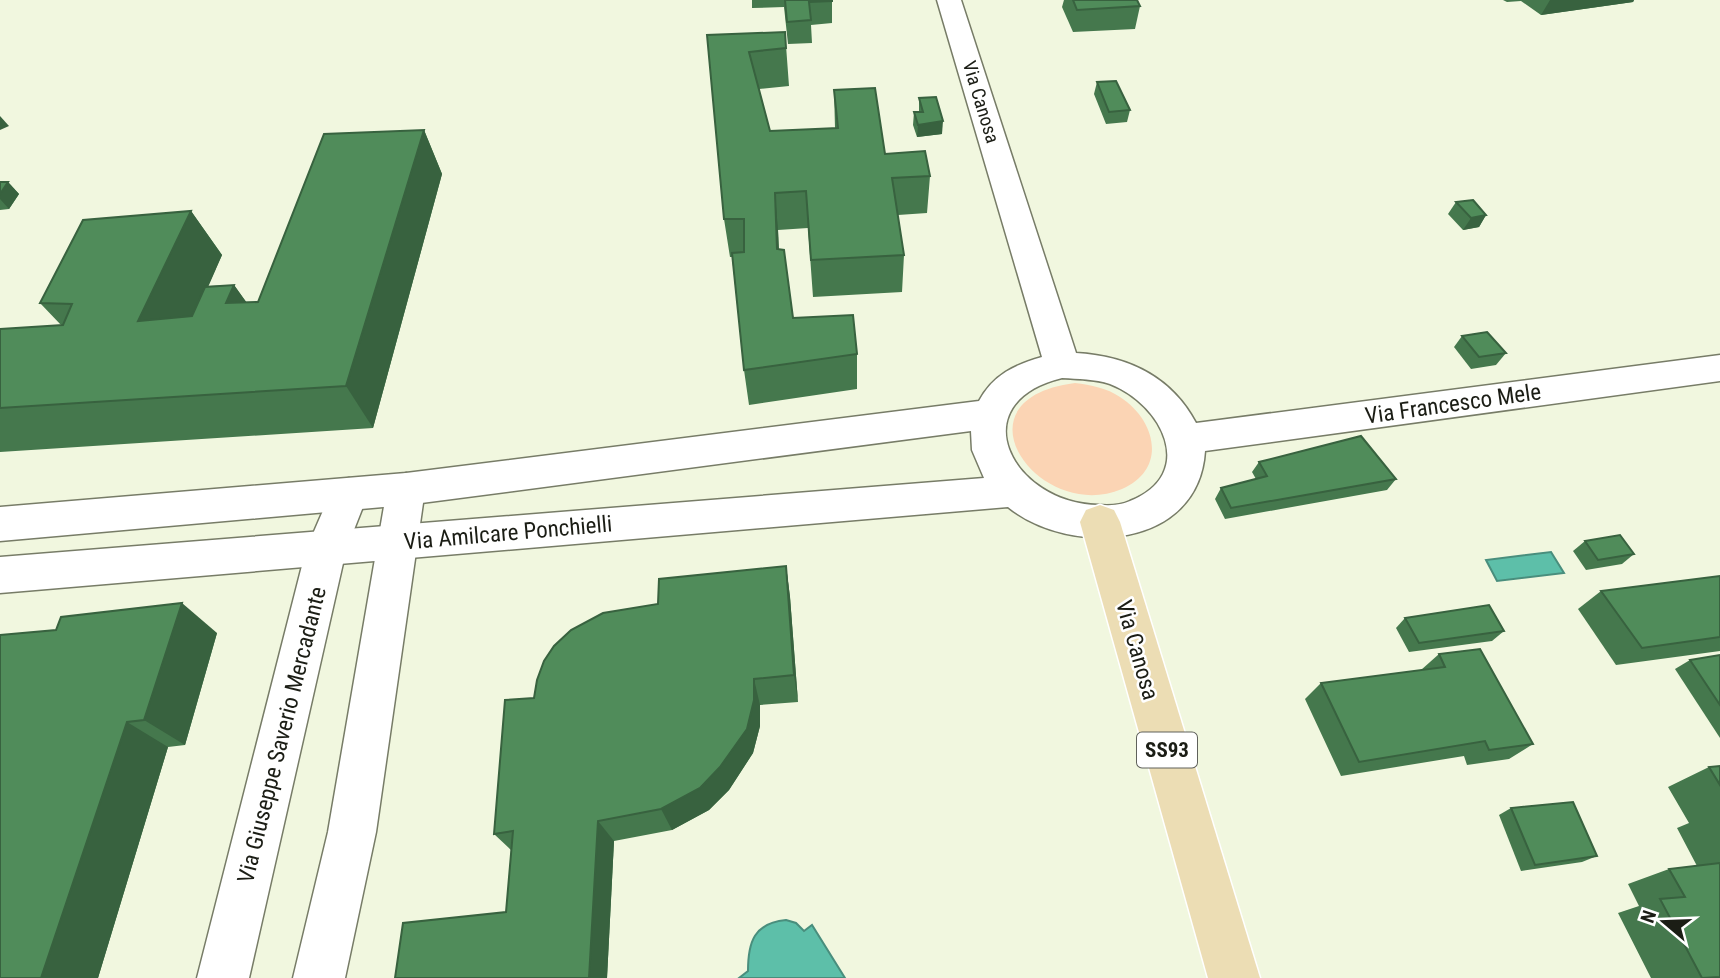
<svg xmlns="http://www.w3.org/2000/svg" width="1720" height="978" font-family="'Roboto Condensed',sans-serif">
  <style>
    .green { fill: #fbd4b4 }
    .water { fill: #5dbfa9; stroke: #498e7d; stroke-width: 2 }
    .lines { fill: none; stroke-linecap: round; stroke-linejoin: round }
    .street-casing { stroke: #777c67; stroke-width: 3 }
    .secondary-casing { stroke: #777c67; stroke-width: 3 }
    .primary-casing { stroke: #fff; stroke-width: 3 }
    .street { fill: #fff; fill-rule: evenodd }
    .secondary { fill: #fff; fill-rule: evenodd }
    .primary { fill: #ecddb4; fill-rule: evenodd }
    .wall { fill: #45784d }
    .shaded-wall { fill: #38623f }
    .building { fill: #508c5a; stroke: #38623f; stroke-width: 2 }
    .labels { text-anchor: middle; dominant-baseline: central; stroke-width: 5; stroke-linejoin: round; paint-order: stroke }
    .far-street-label { font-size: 19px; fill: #1b1d15; stroke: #fff }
    .shield { fill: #fff; stroke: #5f615b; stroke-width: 2 }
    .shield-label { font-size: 21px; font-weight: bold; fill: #1b1d15 }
    .street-label { font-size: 23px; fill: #1b1d15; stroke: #fff }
  </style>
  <rect width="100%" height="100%" fill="#f1f7df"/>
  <path class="green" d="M1075,383C1091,385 1107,388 1120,397C1156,420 1168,469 1122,489C1039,524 949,399 1075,383Z"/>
  <g class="water">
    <polygon points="1551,552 1564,573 1497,581 1486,560"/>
    <path d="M786,920L796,923L804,931L812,925L845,978H739L748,971C748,942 754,923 786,920Z"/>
  </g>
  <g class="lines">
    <defs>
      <g id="street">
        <polygon points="406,473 420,478 425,489 376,832 345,978 293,978 328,832 387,489 392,478"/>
        <polygon points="349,478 363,483 368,494 346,550 249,978 197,978 306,550 335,483"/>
      </g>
      <path id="secondary" d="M937,0H961L1076,353C1127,356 1171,376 1196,423L1720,355V381L1205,451C1199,549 1071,558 1008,507L0,593V557L984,478L972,450L971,431L406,505L0,541V507L406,473L979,401C993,375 1014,365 1042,357ZM1062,378C1078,379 1095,379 1110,384C1162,404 1198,474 1130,501C1121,505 1108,506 1098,505C1012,503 960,403 1062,378Z"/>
      <polygon id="primary" points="1100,505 1114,510 1120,522 1260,978 1208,978 1080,522 1086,510"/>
    </defs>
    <use href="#street" class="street-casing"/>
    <use href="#secondary" class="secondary-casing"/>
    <use href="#primary" class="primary-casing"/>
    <use href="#street" class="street"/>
    <use href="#secondary" class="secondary"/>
    <use href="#primary" class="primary"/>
  </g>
  <g class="wall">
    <polygon points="752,0 832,0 832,23 811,25 812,43 788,44 784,7 752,8"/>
    <polygon points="1064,0 1137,0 1140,6 1135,29 1073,32 1062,7"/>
    <polygon points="1503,0 1634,0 1633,2 1541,15 1521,1 1507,2"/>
    <polygon points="785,32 789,86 759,89 770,131 835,128 834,90 885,154 930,176 927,213 898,215 904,255 902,292 813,297 808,228 778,230 779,249 793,318 857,354 857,389 749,405 744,370 732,257 730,257 724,219 707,35"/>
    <polygon points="1097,82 1130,110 1127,122 1106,124 1094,94"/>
    <polygon points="919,98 942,134 917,137 913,125 914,112 919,112"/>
    <polygon points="424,130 442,174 373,428 0,452 0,329 61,325 40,303 191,211 222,255 208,286 234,285 246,302 258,302"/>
    <polygon points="0,182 8,182 19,194 9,209 0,210"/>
    <polygon points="1456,202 1486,215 1479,227 1463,230 1448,214"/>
    <polygon points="1462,336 1506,353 1496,365 1471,369 1454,347"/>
    <polygon points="1259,462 1396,479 1387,490 1225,519 1215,499 1221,488 1256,479 1252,472"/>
    <polygon points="1585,541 1634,554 1622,564 1586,570 1573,551"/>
    <polygon points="786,566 790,597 798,702 760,705 760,726 753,753 729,790 709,810 672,830 614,841 607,978 395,978 506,912 511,850 494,834 534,698 658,604"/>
    <polygon points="1720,576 1720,651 1616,665 1578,609 1601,591"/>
    <polygon points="1405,618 1504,631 1492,641 1409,652 1396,628"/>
    <polygon points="217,633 185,745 168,747 98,978 0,635"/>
    <polygon points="1439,654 1533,744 1509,759 1467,765 1464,756 1341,776 1305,699 1321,683 1421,670"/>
    <polygon points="1720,655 1720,738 1675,669 1690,660"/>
    <polygon points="1720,766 1720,978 1651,978 1618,913 1639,906 1628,884 1669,869 1697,866 1677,828 1689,823 1668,787 1709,767"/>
    <polygon points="1511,808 1597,856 1582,862 1521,871 1499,815"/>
  </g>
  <g class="shaded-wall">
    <polygon points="1550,0 1634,0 1633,2 1541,15"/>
    <polygon points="0,116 9,126 0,130"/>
    <polygon points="943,121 942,134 917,137 918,125"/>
    <polygon points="424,130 442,174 373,428 346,386"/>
    <polygon points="8,182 19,194 9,209 0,199 0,194"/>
    <polygon points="775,193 778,230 780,286 777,249"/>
    <polygon points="191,211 222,255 175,363 138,321"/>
    <polygon points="1486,215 1479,227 1463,230 1471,218"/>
    <polygon points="234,285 265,328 226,303"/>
    <polygon points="786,566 790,597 798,702 794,675"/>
    <polygon points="182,603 217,633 185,745 144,720"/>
    <polygon points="754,679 760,705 760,726 753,753 729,790 709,810 672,830 661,809"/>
    <polygon points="127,722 168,747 98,978 41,978"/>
    <polygon points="598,821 614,841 607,978 589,978"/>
  </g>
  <g class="building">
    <polygon points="785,0 832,0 832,1 809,2 811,20 787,22"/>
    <polygon points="1073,0 1137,0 1140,6 1077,10"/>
    <polygon points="785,32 786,48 749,52 770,131 838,128 834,90 875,88 885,154 925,151 930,176 892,178 904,255 811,260 806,191 775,193 777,249 784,250 793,318 853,315 857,354 744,370 732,253 744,252 744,219 724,219 707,35"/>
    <polygon points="1116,81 1130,110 1109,112 1097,82"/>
    <polygon points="936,97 943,121 918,125 914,112 923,112 919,98"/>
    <polygon points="424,130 346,386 0,408 0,329 63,325 72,304 40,303 83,220 191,211 138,321 192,316 205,287 234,285 226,303 258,302 324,134"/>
    <polygon points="0,182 8,182 0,194"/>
    <polygon points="1473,200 1486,215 1471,218 1456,202"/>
    <polygon points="1487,332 1506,353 1479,357 1462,336"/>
    <polygon points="1361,436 1396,479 1231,508 1221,488 1267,476 1259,462"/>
    <polygon points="1620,535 1634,554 1598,560 1585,541"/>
    <polygon points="786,566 794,675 754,679 754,700 747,729 720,767 700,788 661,809 598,821 589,978 395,978 403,923 506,912 513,831 494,834 505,700 534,698 537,680 544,661 554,646 571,630 603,613 658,604 659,579"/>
    <polygon points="1720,576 1720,637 1642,648 1601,591"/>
    <polygon points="182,603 144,720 127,722 41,978 0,978 0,635 56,630 61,617"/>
    <polygon points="1489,605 1504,631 1419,643 1405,618"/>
    <polygon points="1480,649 1533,744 1489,750 1485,741 1359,762 1321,683 1445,667 1439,654"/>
    <polygon points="1720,655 1720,705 1690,660"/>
    <polygon points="1720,766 1720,785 1709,767"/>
    <polygon points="1573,802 1597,856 1535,865 1511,808"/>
    <polygon points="1720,863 1720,977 1702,978 1660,899 1685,897 1669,869"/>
  </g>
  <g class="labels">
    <g class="far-street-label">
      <text transform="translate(981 102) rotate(73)">Via Canosa</text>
    </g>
    <rect class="shield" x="1137" y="732.5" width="60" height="35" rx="5"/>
    <g class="shield-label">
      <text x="1167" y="750">SS93</text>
    </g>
    <g class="street-label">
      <text transform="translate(1453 404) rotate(-8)">Via Francesco Mele</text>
      <text transform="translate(508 533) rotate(-5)">Via Amilcare Ponchielli</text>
      <text transform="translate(1137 650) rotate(74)">Via Canosa</text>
      <text transform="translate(282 735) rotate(-76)">Via Giuseppe Saverio Mercadante</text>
    </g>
  </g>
  <g transform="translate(1664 922) rotate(289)" stroke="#ffffff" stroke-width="5" paint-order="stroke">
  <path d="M0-5L12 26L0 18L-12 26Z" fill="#1b1d15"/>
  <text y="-10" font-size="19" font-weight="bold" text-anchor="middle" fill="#1b1d15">N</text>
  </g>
</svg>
